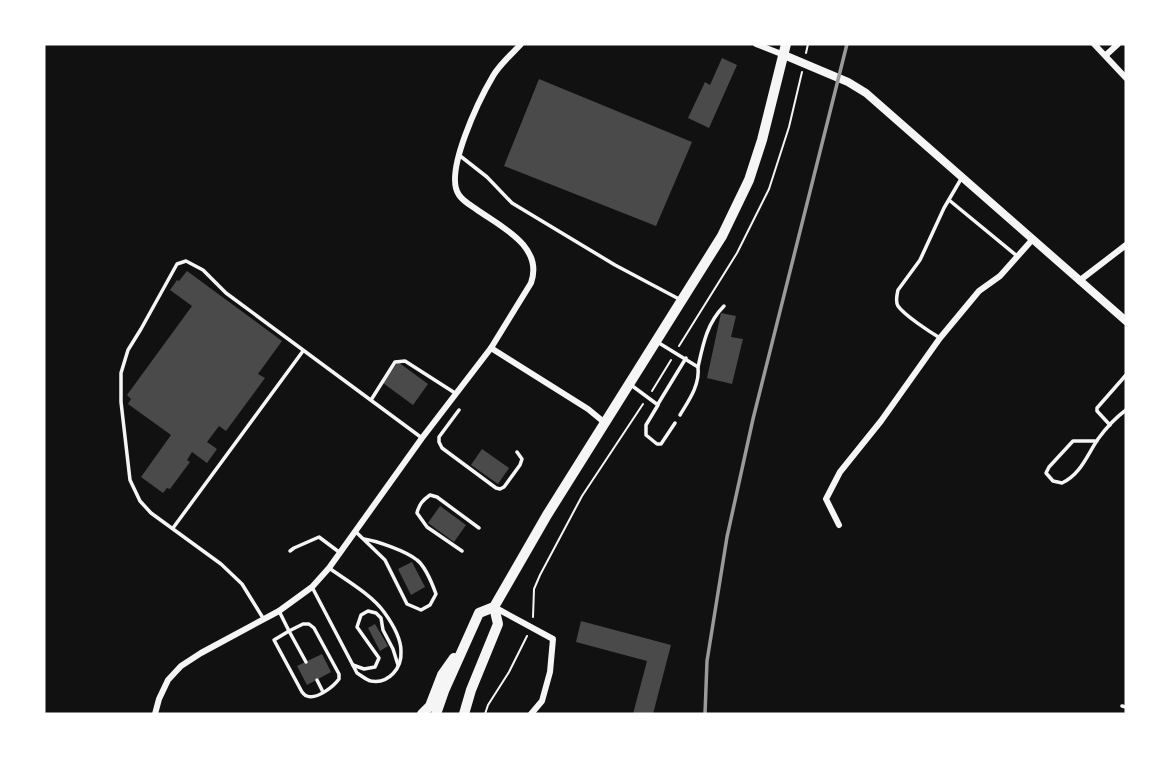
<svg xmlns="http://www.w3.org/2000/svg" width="1170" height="758" font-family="'Roboto Serif',serif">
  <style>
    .building { fill: #4a4a4a }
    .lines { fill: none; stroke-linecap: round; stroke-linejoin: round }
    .path { stroke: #f5f5f5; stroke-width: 2 }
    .service { stroke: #f5f5f5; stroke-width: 3.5 }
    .minor { stroke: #f5f5f5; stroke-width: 6 }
    .tertiary { stroke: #f5f5f5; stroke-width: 8 }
    .trunk { stroke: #f5f5f5; stroke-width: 10 }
    .rail { stroke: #9a9a9a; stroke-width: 3.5 }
  </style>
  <rect width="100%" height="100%" fill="#111"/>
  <g class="building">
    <polygon points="722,58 737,65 709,128 688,118 705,82 710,85"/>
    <polygon points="539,79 692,142 656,226 504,166"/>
    <polygon points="187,271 282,341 258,374 265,378 226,431 219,426 207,442 217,449 207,463 192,452 187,460 190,462 170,489 167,488 163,493 141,477 171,435 128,404 131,399 127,395 192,306 170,290 177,280 179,281"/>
    <polygon points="721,313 736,316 731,337 743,339 732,384 707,378"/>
    <polygon points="398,362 428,384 413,405 383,383"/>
    <polygon points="482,449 509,468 498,484 471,465"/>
    <polygon points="440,506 466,525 454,542 428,523"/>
    <polygon points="412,562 425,587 411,595 398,569"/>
    <polygon points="581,621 671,645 653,714 633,714 647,661 576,642"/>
    <polygon points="375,624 388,646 380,651 368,628"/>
    <polygon points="322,654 331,672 307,685 297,666"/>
  </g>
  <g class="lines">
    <g class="path">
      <polyline points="806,53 808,44"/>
      <polyline points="679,346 737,253 769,189 789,127 802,72"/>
      <polyline points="652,391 671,360"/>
      <polyline points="533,617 534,589 540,575 582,496 643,404"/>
      <polyline points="485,714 488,705 509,672 527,636"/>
    </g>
    <g class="service">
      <polyline points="459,155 487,177 512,203 615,265 679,299"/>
      <polyline points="949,200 1017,256"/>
      <path d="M940,338C930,332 904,315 898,306C895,301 897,295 898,290L920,260L944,208L961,179"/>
      <path d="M659,343L698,367C700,385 689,400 680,415"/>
      <path d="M698,367C703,344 707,323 724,306"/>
      <polyline points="631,385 658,405 646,425 646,435 657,444 661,444 675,423"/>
      <polyline points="371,400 395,362 405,361 455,393"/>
      <polyline points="658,404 686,358"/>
      <polyline points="459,410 439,437 439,442 442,448 496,488 500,489 504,487 520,465 522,459 517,452"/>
      <polyline points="1110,425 1097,411 1097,408 1126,375"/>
      <path d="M1097,441H1073L1049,467L1046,473L1053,481L1062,483C1081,474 1087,455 1098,439C1106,428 1115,418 1126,410"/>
      <polyline points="173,528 303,351"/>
      <path d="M355,531L385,560L407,604L421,610L430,605L436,594C432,583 426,567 417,560C406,551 377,541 364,539"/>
      <polyline points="290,551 294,548 319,537 339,552"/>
      <path d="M462,551L427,527L417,513C419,504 423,500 430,495L437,497L479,528"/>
      <path d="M312,587L357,673C362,676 366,680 371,681C389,684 402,668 401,651C401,638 392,623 384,612C372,595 346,580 329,568"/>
      <path d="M279,611L289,631L274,640L302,692C304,694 305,696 307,696C317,700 334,686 339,679V674L314,628L309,624H303L289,631L306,662"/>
      <polyline points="263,618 242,584 221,564 151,513 140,501 130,480 121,402 121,373 128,350 141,329 177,264 186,261 203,270 226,293 422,438"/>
      <polyline points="353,665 364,669 375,667 379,658 357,627 361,615 368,611 376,613 381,618 383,630 393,649 398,665"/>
      <polyline points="317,680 323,692"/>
      <polyline points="1122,706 1126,707"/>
    </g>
    <g class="minor">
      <polyline points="756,44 784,55"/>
      <polyline points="1094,44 1126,78"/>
      <polyline points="1106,55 1118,44"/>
      <polyline points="1079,281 1126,245"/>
      <polyline points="491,348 588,409 605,423"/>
      <polyline points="839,525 826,499 840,472 881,421 940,338 979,291 1000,276 1032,240"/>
      <polyline points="494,607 553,639 550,672 542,701 531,714"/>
      <path d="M155,714L159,699L168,680L181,666L201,653L279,611L312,587L329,568L422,438L491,348L531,283C544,246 501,227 476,209C470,205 463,201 459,195C443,173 480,98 493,76C500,64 512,54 521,44"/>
    </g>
    <polyline class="tertiary" points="784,55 848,82 866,93 1126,321"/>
    <g class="trunk">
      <polyline points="422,714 430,706 442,675 454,658"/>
      <polyline points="436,714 444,691 479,613 494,607 547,515 722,236 749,180 762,140 786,44"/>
      <polyline points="464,714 471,690 498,624 494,607"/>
    </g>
    <polyline class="rail" points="705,714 707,661 727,537 753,419 847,44"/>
  </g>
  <rect width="1170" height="758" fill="none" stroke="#ffffff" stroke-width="91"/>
</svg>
